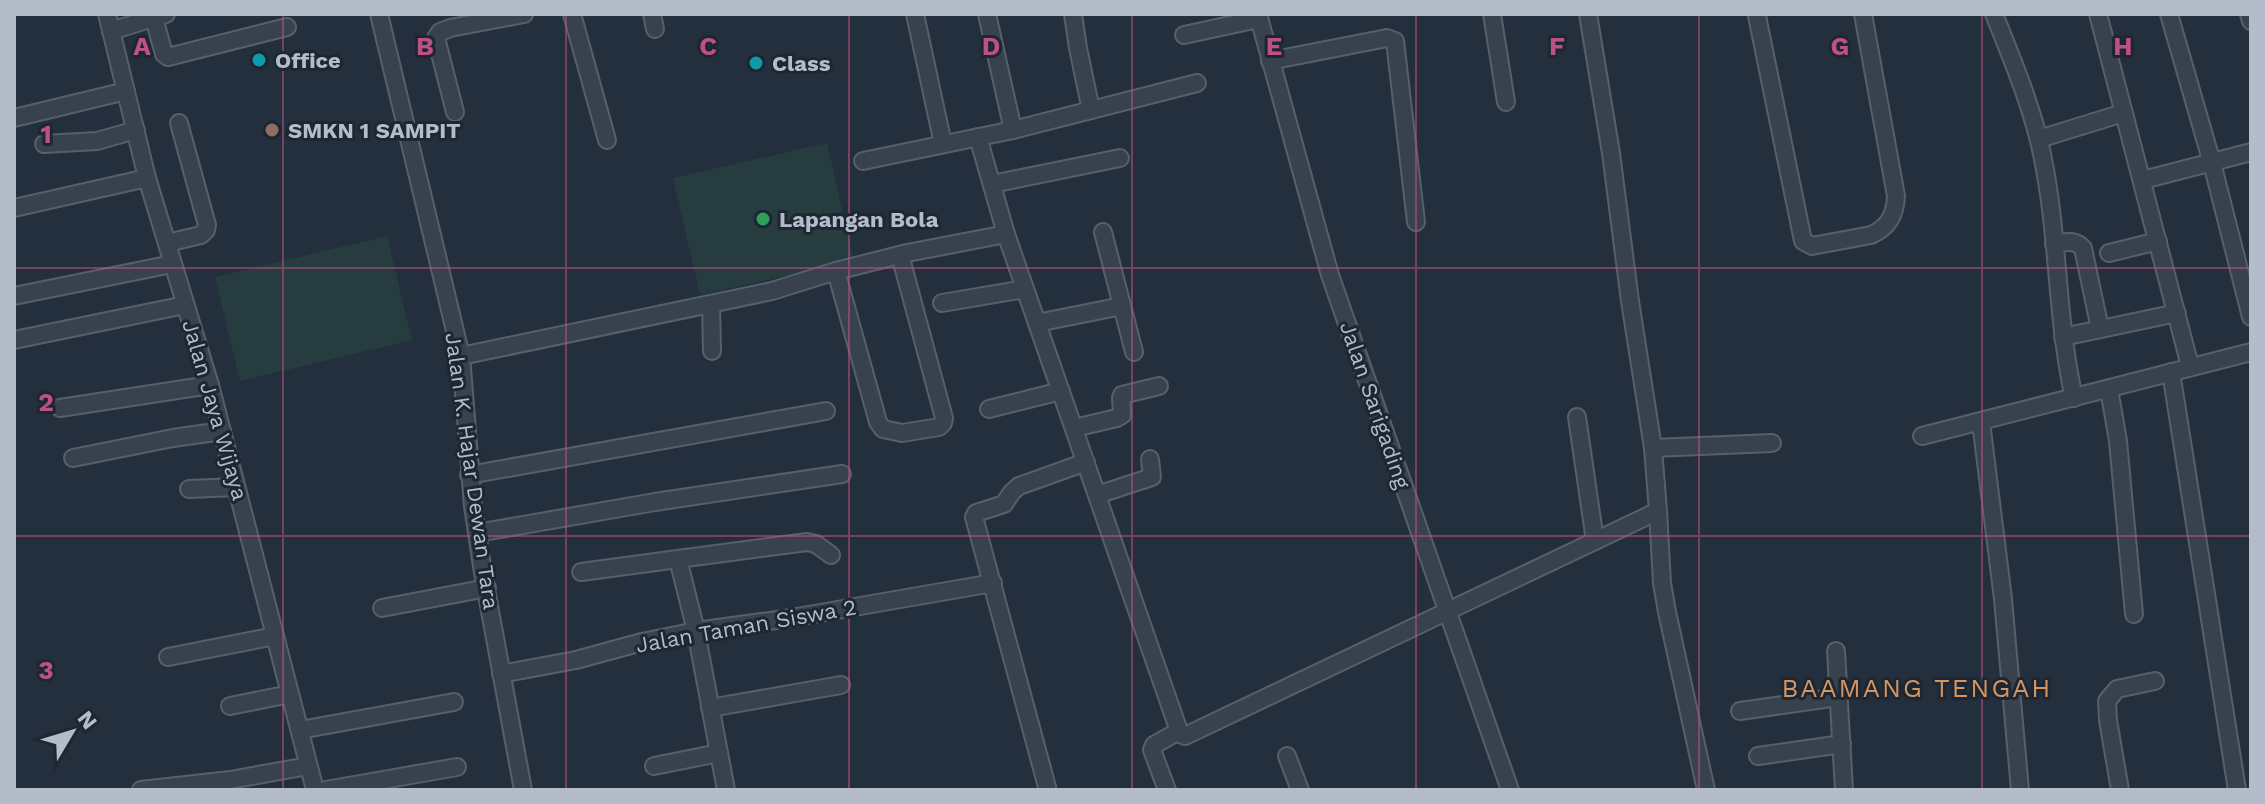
<svg xmlns="http://www.w3.org/2000/svg" width="2265" height="804" font-family="'Work Sans',sans-serif">
  <style>
    .pitch { fill: #263c3f }
    .lines { fill: none; stroke-linecap: round; stroke-linejoin: round }
    .minor-casing { stroke: #565f6c; stroke-width: 20 }
    .minor { stroke: #38414e; stroke-width: 16 }
    .grid { fill: none; stroke: #bd5182; stroke-width: 2; stroke-opacity: 0.55 }
    .culture-dot { fill: #0f9aa8; stroke: #1d2633; stroke-width: 3 }
    .education-dot { fill: #8d6e63; stroke: #1d2633; stroke-width: 3 }
    .leisure-dot { fill: #2e9e5b; stroke: #1d2633; stroke-width: 3 }
    .labels { text-anchor: middle; dominant-baseline: central; stroke-width: 6; stroke-linejoin: round; paint-order: stroke }
    .poi-label { font-size: 22px; font-weight: bold; fill: #b4bcc9; stroke: #1d2633; text-anchor: start }
    .street-label { font-size: 22px; fill: #b4bcc9; stroke: #1d2633 }
    .quarter-label { font-size: 26px; letter-spacing: 2px; fill: #d59563; stroke: #1d2633 }
    .grid-label { font-size: 26px; text-anchor: middle; font-weight: bold; fill: #bd5182; stroke: #1d2633; stroke-width: 6; stroke-linejoin: round; paint-order: stroke }
  </style>
  <rect width="100%" height="100%" fill="#242f3e"/>
  <g class="pitch">
    <polygon points="827,143 854,261 700,295 673,178"/>
    <polygon points="387,236 412,340 240,381 215,277"/>
  </g>
  <g class="lines">
    <defs>
      <g id="minor">
        <polyline points="107,14 147,178 210,385 315,790"/>
        <polyline points="379,14 461,356 473,506 483,573 523,790"/>
        <polyline points="572,14 607,140"/>
        <polyline points="652,14 655,29"/>
        <polyline points="915,14 943,144"/>
        <polyline points="987,14 1013,130"/>
        <polyline points="1073,14 1078,48 1091,110"/>
        <polyline points="1258,14 1330,275 1510,790"/>
        <polyline points="1492,14 1506,102"/>
        <path d="M1994,14C2012,59 2032,106 2042,154C2059,235 2056,318 2074,398"/>
        <polyline points="2098,14 2190,366"/>
        <polyline points="2169,14 2212,163 2251,317"/>
        <polyline points="2249,14 2251,21"/>
        <path d="M1757,16L1803,241L1812,246L1871,235C1889,227 1895,215 1896,196L1863,14"/>
        <polyline points="154,18 164,54 168,57 287,27"/>
        <polyline points="111,31 166,14"/>
        <polyline points="1184,35 1258,19"/>
        <polyline points="1270,61 1387,38 1395,41 1416,222"/>
        <polyline points="455,112 436,38 440,32 450,28 524,14"/>
        <polyline points="14,118 126,91"/>
        <polyline points="978,137 1006,234 1180,734 1185,736 1658,511 1653,448 1630,301 1611,153 1588,14"/>
        <polyline points="2039,139 2123,113"/>
        <polyline points="44,144 97,141 136,130"/>
        <polyline points="863,161 1013,130 1197,83"/>
        <polyline points="2143,180 2251,152"/>
        <polyline points="992,184 1120,158"/>
        <polyline points="14,208 147,178"/>
        <polyline points="1103,232 1134,352"/>
        <polyline points="167,243 201,235 206,230 207,225 179,123"/>
        <path d="M2054,244C2066,242 2074,239 2083,248L2100,329"/>
        <polyline points="2109,253 2158,241"/>
        <polyline points="836,271 878,422 883,429 902,433 939,427 943,423 944,418 900,255"/>
        <polyline points="14,296 172,264"/>
        <polyline points="942,303 1025,289"/>
        <polyline points="711,304 712,351"/>
        <polyline points="1037,323 1122,306"/>
        <polyline points="2063,337 2177,313"/>
        <polyline points="14,340 185,305"/>
        <polyline points="461,356 772,291 836,271 907,253 1006,234"/>
        <polyline points="2171,372 2237,790"/>
        <polyline points="2109,389 2118,441 2134,614"/>
        <polyline points="60,408 210,385"/>
        <polyline points="989,409 1061,391"/>
        <polyline points="1577,417 1595,541"/>
        <polyline points="1981,422 2003,599 2020,790"/>
        <polyline points="1074,428 1117,418 1122,415 1121,398 1122,395 1159,386"/>
        <polyline points="1922,436 2251,352"/>
        <polyline points="1653,448 1772,443"/>
        <polyline points="73,458 173,438 222,431"/>
        <polyline points="469,475 826,411"/>
        <polyline points="189,489 236,487"/>
        <polyline points="1097,495 1152,477 1150,459"/>
        <polyline points="1658,511 1662,583 1667,612 1706,790"/>
        <polyline points="477,533 655,502 842,474"/>
        <polyline points="581,572 678,559"/>
        <polyline points="382,608 487,588"/>
        <polyline points="1836,651 1844,790"/>
        <polyline points="168,657 275,636"/>
        <polyline points="501,674 576,660 642,642 696,631 791,618 993,583"/>
        <polyline points="230,706 290,694"/>
        <polyline points="710,708 841,685"/>
        <polyline points="1740,711 1838,697"/>
        <polyline points="300,730 454,702"/>
        <polyline points="1287,756 1300,790"/>
        <polyline points="1758,756 1842,744"/>
        <polyline points="654,766 719,753"/>
        <polyline points="1047,787 974,517 976,513 1004,504 1012,492 1019,486 1086,462"/>
        <polyline points="141,790 230,780 308,766"/>
        <polyline points="326,790 457,767"/>
        <polyline points="726,790 696,631 678,559 807,542 816,544 831,555"/>
        <polyline points="1167,790 1152,750 1154,745 1179,731"/>
        <polyline points="2120,790 2108,720 2107,701 2117,689 2155,681"/>
      </g>
    </defs>
    <use href="#minor" class="minor-casing"/>
    <use href="#minor" class="minor"/>
  </g>
  <path class="grid" d="M283,14V790M566,14V790M849,14V790M1132,14V790M1416,14V790M1699,14V790M1982,14V790M14,268H2251M14,536H2251"/>
  <g class="culture-dot">
    <circle cx="259" cy="60" r="8"/>
    <circle cx="756" cy="63" r="8"/>
  </g>
  <circle class="education-dot" cx="272" cy="130" r="8"/>
  <circle class="leisure-dot" cx="763" cy="219" r="8"/>
  <g class="labels">
    <g class="poi-label">
      <text x="275" y="60">Office</text>
      <text x="772" y="63">Class</text>
      <text x="288" y="130">SMKN 1 SAMPIT</text>
      <text x="779" y="219">Lapangan Bola</text>
    </g>
    <g class="street-label">
      <text transform="translate(1375 405) rotate(71)">Jalan Sarigading</text>
      <text transform="translate(215 410) rotate(74)">Jalan Jaya Wijaya</text>
      <text transform="translate(472 471) rotate(82)">Jalan K. Hajar Dewan Tara</text>
      <text transform="translate(746 626) rotate(-10)">Jalan Taman Siswa 2</text>
    </g>
    <g class="quarter-label">
      <text x="1917" y="688">BAAMANG TENGAH</text>
    </g>
  </g>
  <g class="grid-label">
    <text x="142" y="55">A</text>
    <text x="425" y="55">B</text>
    <text x="708" y="55">C</text>
    <text x="991" y="55">D</text>
    <text x="1274" y="55">E</text>
    <text x="1557" y="55">F</text>
    <text x="1840" y="55">G</text>
    <text x="2123" y="55">H</text>
    <text x="46" y="143">1</text>
    <text x="46" y="411">2</text>
    <text x="46" y="679">3</text>
  </g>
  <rect width="2265" height="804" fill="none" stroke="#b4bcc9" stroke-width="32"/>
  <g transform="translate(72 732) rotate(52)" stroke="#1d2633" stroke-width="6" paint-order="stroke">
  <path d="M0-6L14 30L0 20L-14 30Z" fill="#b4bcc9"/>
  <text y="-12" font-size="22" font-weight="bold" text-anchor="middle" fill="#b4bcc9">N</text>
  </g>
</svg>
